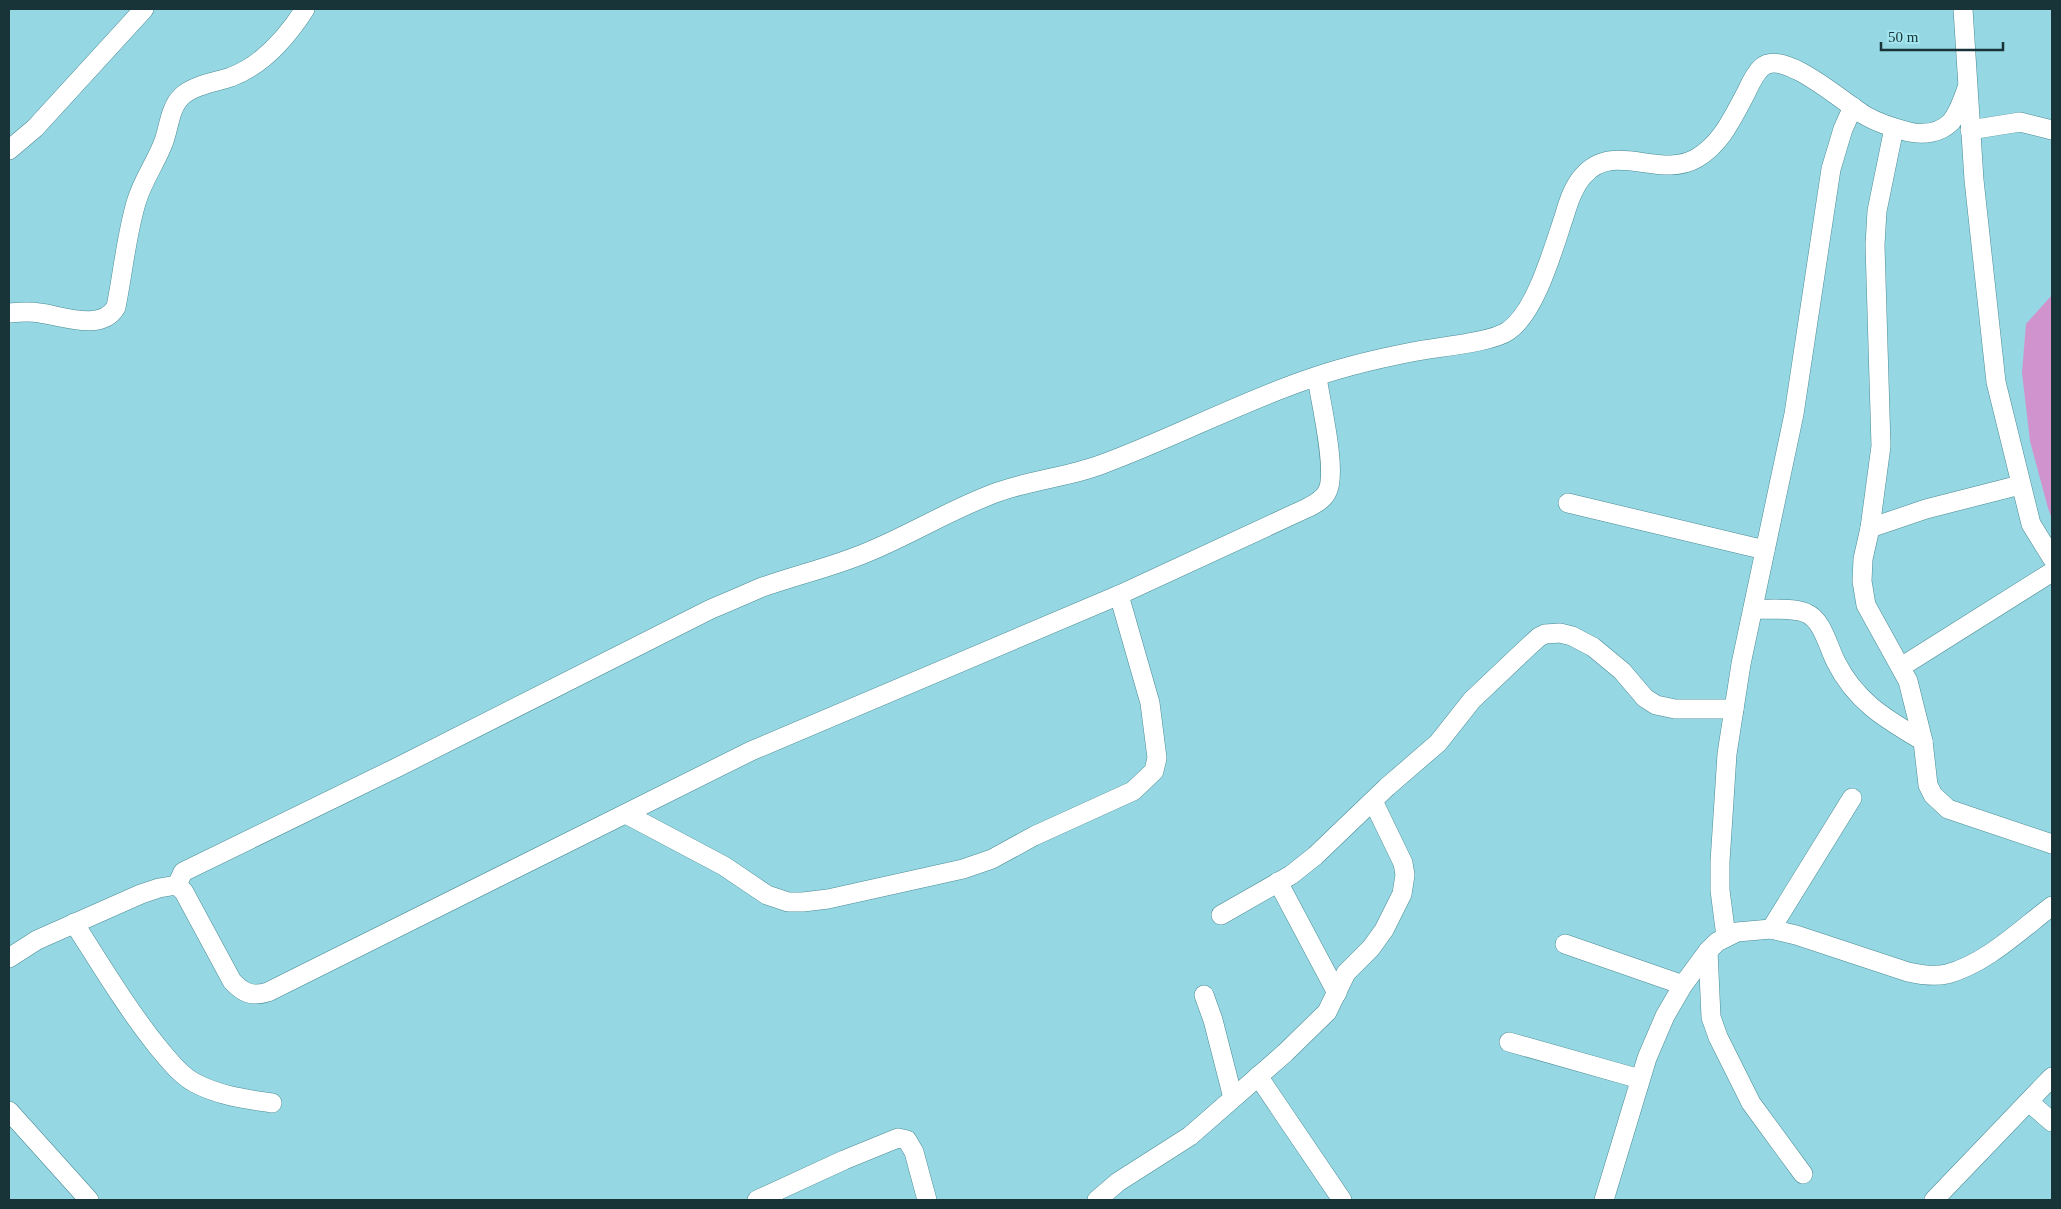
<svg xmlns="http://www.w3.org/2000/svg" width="2061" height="1209" font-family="'Times New Roman',serif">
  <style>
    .green { fill: #d093ce }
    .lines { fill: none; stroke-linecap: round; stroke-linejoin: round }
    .minor-casing { stroke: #4b8c96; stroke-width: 20 }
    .minor { stroke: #fff; stroke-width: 19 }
  </style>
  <rect width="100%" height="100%" fill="#95d7e2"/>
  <polygon class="green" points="2052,295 2052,519 2048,508 2030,441 2022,373 2026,324"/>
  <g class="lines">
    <defs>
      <g id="minor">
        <polyline points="1963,9 1974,180 1996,382 2031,524 2052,558"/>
        <polyline points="1894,128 1877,211 1875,245 1881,446 1870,528 1863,559 1862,581 1866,605 1908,681 1923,741 1928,785 1933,795 1948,809 2052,844"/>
        <polyline points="1970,130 2020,122 2052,130"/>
        <polyline points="9,150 35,128 144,9"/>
        <path d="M9,313C19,312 30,311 40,313C62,316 102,332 116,307C123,273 126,237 136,203C142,181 156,163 164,141C169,127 170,107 182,96C194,85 216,82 231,77C263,65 287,37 305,9"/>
        <polyline points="1568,503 1765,550"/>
        <polyline points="1870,528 1926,509 2020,485"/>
        <path d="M1753,609C1767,610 1793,607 1806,613C1823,620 1828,647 1836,662C1856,702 1886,719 1923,741"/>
        <polyline points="1901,667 2052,572"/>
        <polyline points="626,814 724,866 767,895 788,902 803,902 828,899 963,869 992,859 1034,836 1133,791 1154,771 1157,758 1150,703 1119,595"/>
        <polyline points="1278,882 1337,993"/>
        <path d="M177,885L183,872L187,870L398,767L711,609C728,602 744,595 760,588C796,575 833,567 868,552C912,534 953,508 998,492C1032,480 1067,477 1100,465C1169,440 1234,405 1303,381C1338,368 1376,359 1412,352C1435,347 1491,343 1508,331C1536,312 1553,249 1564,217C1568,203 1573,187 1583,176C1614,140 1659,180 1697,158C1722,143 1733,117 1746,93C1750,84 1755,73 1762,67C1784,48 1846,105 1866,116C1880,124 1894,128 1909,132C1924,135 1940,133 1951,122C1959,112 1963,100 1967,88"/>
        <polyline points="1221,915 1291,875 1315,856 1387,787 1438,743 1472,700 1528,647 1539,637 1545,634 1560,633 1572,636 1593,647 1622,671 1645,698 1656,705 1675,709 1734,709"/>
        <path d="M74,923C101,965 126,1007 157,1046C168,1059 180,1075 195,1083C220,1096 245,1099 272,1103"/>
        <polyline points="1771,929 1852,798"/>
        <polyline points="1726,937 1720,890 1720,862 1727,754 1741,664 1794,414 1831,169 1843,129 1853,107"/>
        <polyline points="1565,944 1683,985"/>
        <polyline points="1708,951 1711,1017 1718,1037 1751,1103 1803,1174"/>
        <path d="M9,958L37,940L141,894L159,888L177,885L184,892L232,981C243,993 252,997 268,992L751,751L1119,595L1307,508C1315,504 1323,500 1327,492C1338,473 1320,400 1317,377"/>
        <polyline points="1204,995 1213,1020 1233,1098"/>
        <polyline points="1509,1042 1640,1079"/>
        <polyline points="1258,1076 1342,1200"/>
        <polyline points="2029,1102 2052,1122"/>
        <polyline points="9,1111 89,1200"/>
        <polyline points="757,1200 844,1160 898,1138 907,1140 914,1152 927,1200"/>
        <polyline points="1097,1200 1118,1182 1190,1136 1285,1053 1327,1012 1346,973 1371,948 1384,930 1402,894 1405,875 1403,863 1373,801"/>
        <path d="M1604,1200L1647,1058L1665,1016L1683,985L1708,951L1717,942L1737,932L1771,929L1796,935L1908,972C1921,975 1934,977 1947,974C1987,963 2020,930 2052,906"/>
        <polyline points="1934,1200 2052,1077"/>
      </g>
    </defs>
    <use href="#minor" class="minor-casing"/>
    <use href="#minor" class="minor"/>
  </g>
  <rect width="2061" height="1209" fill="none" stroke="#193438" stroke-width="20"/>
  <path d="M1881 42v8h122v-8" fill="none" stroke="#193438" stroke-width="2.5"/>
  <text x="1888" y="42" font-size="15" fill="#193438" stroke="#a2e5ef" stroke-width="4" paint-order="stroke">50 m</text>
</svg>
